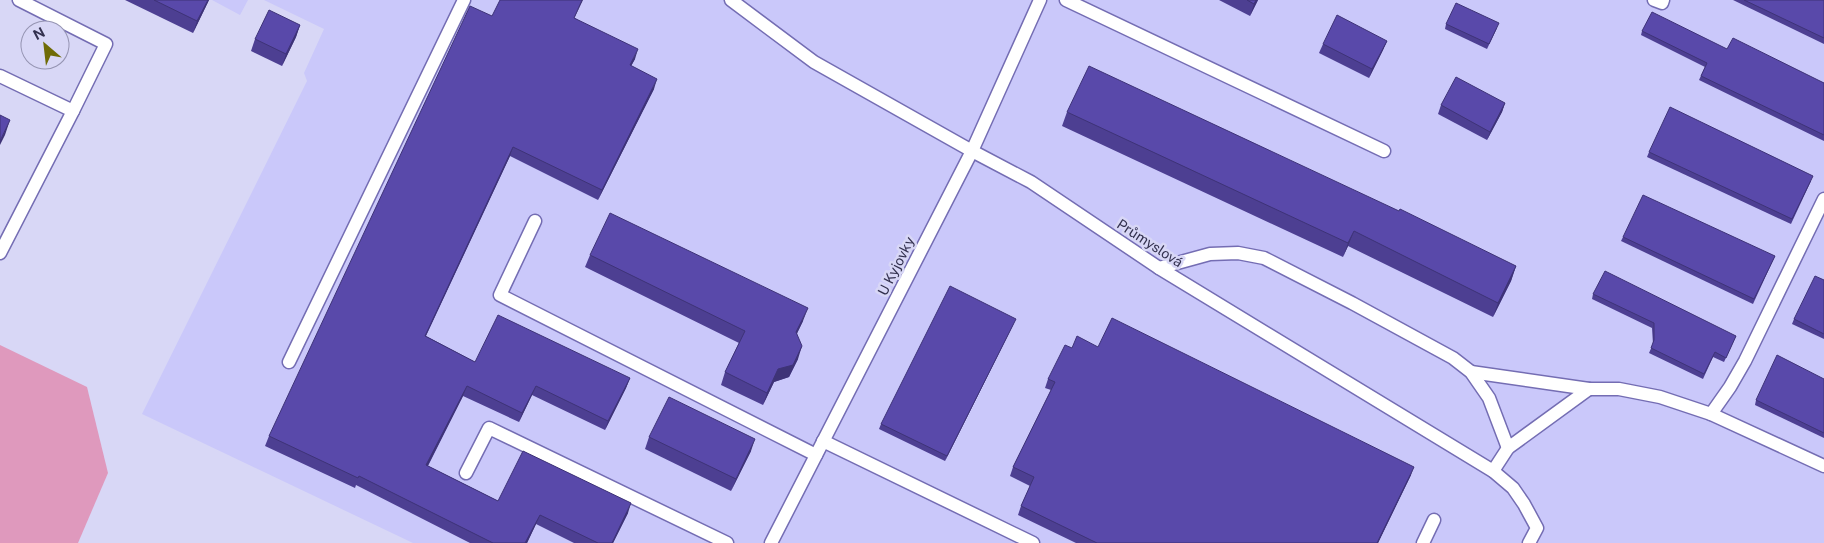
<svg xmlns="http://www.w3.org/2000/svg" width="1824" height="543" font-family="'Public Sans',sans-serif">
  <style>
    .built { fill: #cac8fa }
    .green { fill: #df99bd }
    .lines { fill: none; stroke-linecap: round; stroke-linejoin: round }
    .lane-casing { stroke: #746db3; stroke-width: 15 }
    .lane { stroke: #fff; stroke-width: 12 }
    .wall { fill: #4d3f92 }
    .shaded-wall { fill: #3e3377 }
    .building { fill: #5949aa; stroke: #3e3377 }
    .labels { text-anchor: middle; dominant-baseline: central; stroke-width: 5; stroke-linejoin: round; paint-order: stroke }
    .street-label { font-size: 14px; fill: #33314f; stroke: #d8d7f6 }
  </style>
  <rect width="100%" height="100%" fill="#d8d7f6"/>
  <g class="built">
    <polygon points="212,0 248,0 240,15"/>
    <polygon points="264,0 1824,0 1824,543 413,543 142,414 307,81 304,73 324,29"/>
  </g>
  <polygon class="green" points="0,345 87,387 108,473 78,543 0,543"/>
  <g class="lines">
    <defs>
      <g id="lane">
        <polyline points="19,0 106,44 73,111"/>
        <polyline points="731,0 814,62 972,151 1031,182 1159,268 1493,471 1513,488 1524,504 1537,528 1529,543"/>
        <polyline points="1066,0 1384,151"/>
        <polyline points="1654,0 1662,3 1663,0"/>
        <polyline points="0,76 73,111 0,253"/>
        <polyline points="535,221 500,295 816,455"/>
        <polyline points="1159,268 1210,254 1238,253 1264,258 1352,303 1453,358 1471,372 1489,398 1508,448"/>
        <polyline points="289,362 464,0"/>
        <polyline points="1471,372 1589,389 1619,389 1660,397 1711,414 1824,466"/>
        <polyline points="1711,414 1730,387 1745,361 1824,199"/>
        <polyline points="823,441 1033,543"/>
        <polyline points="1493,471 1508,448 1589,389"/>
        <polyline points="466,473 489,428 727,543"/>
        <polyline points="771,543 972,151 1040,0"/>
        <polyline points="1423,543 1434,520"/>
      </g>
    </defs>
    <use href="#lane" class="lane-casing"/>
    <use href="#lane" class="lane"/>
  </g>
  <g class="wall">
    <polygon points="125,0 209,0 193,33"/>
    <polygon points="1219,0 1258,0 1250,16"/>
    <polygon points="1733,0 1824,0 1824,44"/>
    <polygon points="575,18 635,59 631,66 654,89 598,200 510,156 426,336 475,362 630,378 626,388 605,430 532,395 519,422 463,396 428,466 498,501 628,513 613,543 574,543 536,524 527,543 470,543 356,485 355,488 265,446 269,436"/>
    <polygon points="1446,24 1497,28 1487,49 1445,29"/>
    <polygon points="300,25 296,37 282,66 251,51 255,39"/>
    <polygon points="1642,31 1727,49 1824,83 1824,141 1699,80 1705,67 1641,35"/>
    <polygon points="1387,41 1383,50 1369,78 1319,53 1323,44"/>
    <polygon points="1505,103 1502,112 1487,140 1438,114 1441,105"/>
    <polygon points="1067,112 1516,266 1511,281 1493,317 1348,246 1343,257 1062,126"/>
    <polygon points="1649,152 1811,181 1791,224 1647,157"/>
    <polygon points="1623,237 1775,256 1753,304 1621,241"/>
    <polygon points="590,255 803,321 797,333 798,359 789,377 774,382 763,405 721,385 725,372 739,343 585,267"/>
    <polygon points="1824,280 1824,339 1792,324 1794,319"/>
    <polygon points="1593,294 1736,336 1724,362 1713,357 1703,379 1649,353 1653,344 1652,328 1592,299"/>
    <polygon points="1014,323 945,461 879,429 881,424"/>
    <polygon points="1098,347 1411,475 1378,543 1076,543 1018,515 1021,506 1030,486 1010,476 1013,467 1051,390 1045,388 1048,379 1072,348"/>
    <polygon points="1824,379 1824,438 1755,405 1756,400"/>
    <polygon points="649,437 751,451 731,491 645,449"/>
  </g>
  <g class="shaded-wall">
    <polygon points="208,0 209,0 193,33 197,21"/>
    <polygon points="582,0 583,0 570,27"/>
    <polygon points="1256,0 1258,0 1250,16 1254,4"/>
    <polygon points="300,25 296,37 282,66 286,54"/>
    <polygon points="1387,41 1383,50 1369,78 1372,69"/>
    <polygon points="638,49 635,59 626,75 630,65"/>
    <polygon points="657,79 654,89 598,200 602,190"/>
    <polygon points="1505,103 1502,112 1487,140 1490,132"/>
    <polygon points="10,120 5,135 0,145 0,141"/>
    <polygon points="513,147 510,156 421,346 425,336"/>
    <polygon points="1354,231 1348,246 1343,257 1348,243"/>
    <polygon points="1516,266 1511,281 1493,317 1498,303"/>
    <polygon points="808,308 803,321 792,344 796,332"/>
    <polygon points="1016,319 945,461 947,456"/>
    <polygon points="802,346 798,359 789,377 774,382 763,405 767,393 778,369"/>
    <polygon points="630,378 626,388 605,430 608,421"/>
    <polygon points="467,386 463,396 423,475 426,465"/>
    <polygon points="536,386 532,395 519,422 522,413"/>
    <polygon points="755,439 751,451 731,491 736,479"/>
    <polygon points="1414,467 1411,475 1378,543 1377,543"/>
    <polygon points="631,503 628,513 613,543 612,543"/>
    <polygon points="540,515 536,524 527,543 525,543"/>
  </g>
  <g class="building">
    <polygon points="154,0 208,0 197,21"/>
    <polygon points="500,0 582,0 574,18 638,49 630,65 657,79 602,190 513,147 425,336 475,362 498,315 630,378 608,421 536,386 522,413 467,386 426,465 498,501 523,451 631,503 612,543 598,543 540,515 525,543 493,543 359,476 358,478 269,436 470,6 492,16"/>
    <polygon points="1247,0 1256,0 1254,4"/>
    <polygon points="1744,0 1824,0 1824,38"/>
    <polygon points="1456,3 1499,23 1489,44 1446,24"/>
    <polygon points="269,10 300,25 286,54 255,39"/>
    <polygon points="1652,12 1727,49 1733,38 1824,83 1824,135 1701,76 1707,63 1642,31"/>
    <polygon points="1337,15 1387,41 1372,69 1323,44"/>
    <polygon points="1089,66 1399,211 1400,209 1516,266 1498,303 1354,231 1348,243 1067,112"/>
    <polygon points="1456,77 1505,103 1490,132 1441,105"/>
    <polygon points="1670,107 1813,176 1792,219 1649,152"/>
    <polygon points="0,115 10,120 0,141"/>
    <polygon points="1643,195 1775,256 1754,299 1623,237"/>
    <polygon points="610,213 808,308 796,332 802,346 793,365 778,369 767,393 725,372 745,331 590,255"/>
    <polygon points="1605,271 1736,336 1726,358 1715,352 1704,374 1651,348 1654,340 1654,323 1593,294"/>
    <polygon points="1815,276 1824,280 1824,334 1794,319"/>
    <polygon points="950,286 1016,319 947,456 881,424"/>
    <polygon points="1112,318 1414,467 1377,543 1097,543 1021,506 1034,477 1013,467 1055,382 1048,379 1065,345 1072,348 1077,336 1098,347"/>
    <polygon points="1777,355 1824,379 1824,433 1756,400"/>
    <polygon points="669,397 755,439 736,479 649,437"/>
  </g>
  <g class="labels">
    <g class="street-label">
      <text transform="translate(1150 243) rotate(33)">Průmyslová</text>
      <text transform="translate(896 266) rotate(-63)">U Kyjovky</text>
    </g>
  </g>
  <g transform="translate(45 45) rotate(332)"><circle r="24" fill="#d8d7f6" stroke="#9695b3"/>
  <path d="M0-4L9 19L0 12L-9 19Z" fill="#6f6b06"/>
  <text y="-8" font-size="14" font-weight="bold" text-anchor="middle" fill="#33314f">N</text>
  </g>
</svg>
